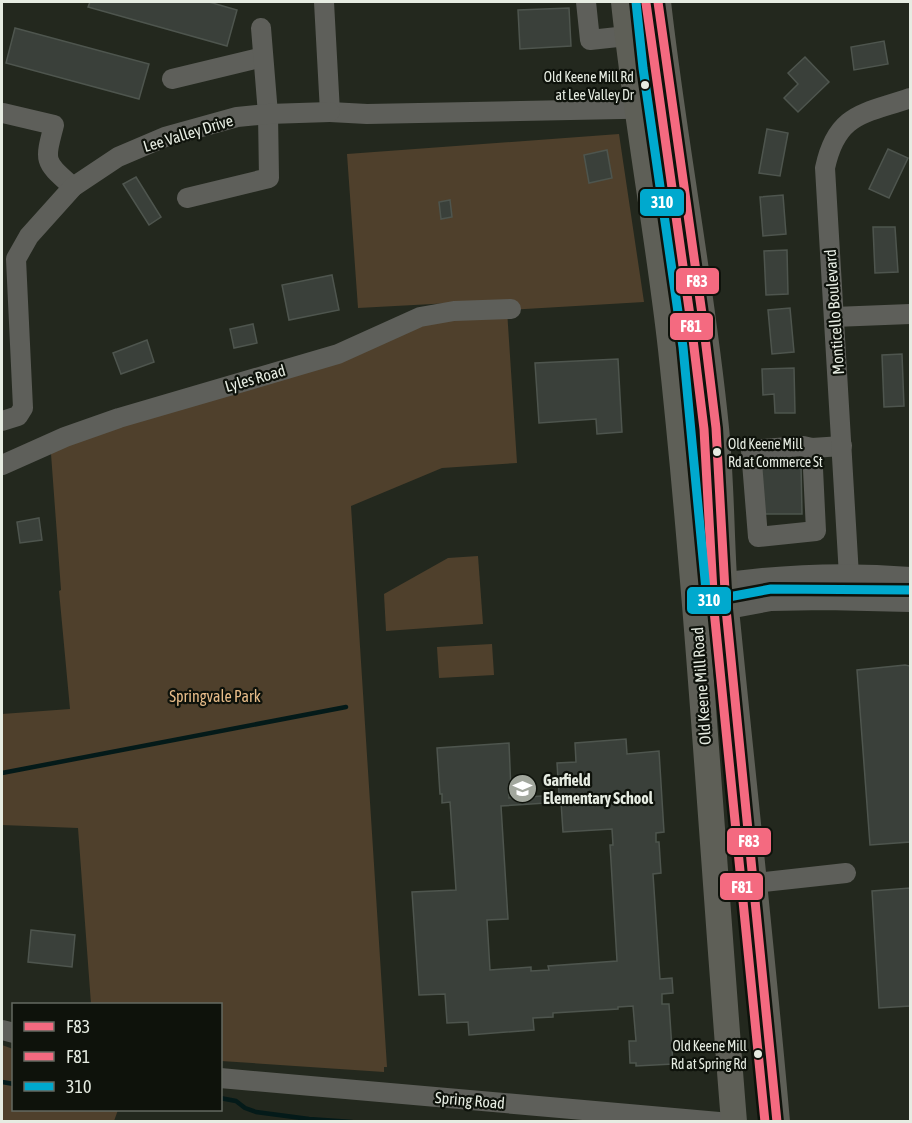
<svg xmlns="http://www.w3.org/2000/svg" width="912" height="1123" font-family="'Asap Condensed',sans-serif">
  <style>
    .green { fill: #4f402c }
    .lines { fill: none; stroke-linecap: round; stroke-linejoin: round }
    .stream { stroke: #041a19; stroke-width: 4.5 }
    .building { fill: #3a403a; stroke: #4e554e; stroke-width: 1.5; fill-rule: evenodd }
    .minor { stroke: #5e5f5a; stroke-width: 20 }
    .major { stroke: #5e5f57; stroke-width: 26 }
    .bus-1-casing { stroke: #0e120b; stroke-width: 14 }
    .bus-2-casing { stroke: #0e120b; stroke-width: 14 }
    .bus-3-casing { stroke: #0e120b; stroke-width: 14 }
    .bus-1 { stroke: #f46a80; stroke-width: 9 }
    .bus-2 { stroke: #f46a80; stroke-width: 9 }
    .bus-3 { stroke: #00a9ce; stroke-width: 9 }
    .bus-dot { fill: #e6ece2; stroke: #0e120b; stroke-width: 2 }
    .labels { text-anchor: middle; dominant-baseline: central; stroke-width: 4.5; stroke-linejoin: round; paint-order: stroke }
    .bus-label { font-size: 14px; fill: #e6ece2; stroke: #0e120b; text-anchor: end }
    .street-label { font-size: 16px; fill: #e6ece2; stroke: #0e120b }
    .park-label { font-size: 16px; fill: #e7bc89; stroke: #0e120b }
    .poi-label { font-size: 16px; font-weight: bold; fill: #e6ece2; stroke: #0e120b; text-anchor: start }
    .line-badge { stroke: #0e120b; stroke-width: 2 }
    .badge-label { font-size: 16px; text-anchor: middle; font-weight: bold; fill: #fff }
  </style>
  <rect width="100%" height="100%" fill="#23281e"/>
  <g class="green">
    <polygon points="619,134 644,302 507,310 517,463 442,468 351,506 387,1067 384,1067 384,1072 221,1061 220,1004 91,1004 78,828 2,825 2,714 70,709 59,591 61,590 50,440 360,350 410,316 507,300 358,308 347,154"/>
    <polygon points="478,556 483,624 386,631 384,594 448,558"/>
    <polygon points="492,644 494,675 439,678 437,647"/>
    <polygon points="2,1045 13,1049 14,1110 118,1110 114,1121 2,1121"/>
  </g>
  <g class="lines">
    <g class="stream">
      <polyline points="2,773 346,707"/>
      <polyline points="2,1082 14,1084"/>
      <polyline points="220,1098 236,1101 245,1108 256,1112 309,1119 352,1122"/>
    </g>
  </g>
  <g class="building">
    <polygon points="90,2 209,2 237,10 227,46 88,7"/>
    <polygon points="569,8 571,46 520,49 518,10"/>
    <polygon points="15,28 149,64 139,99 6,63"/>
    <polygon points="884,41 888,64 854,70 851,47"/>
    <polygon points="805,57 829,82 798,112 784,98 798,84 788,73"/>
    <polygon points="767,129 788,133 780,176 759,173"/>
    <polygon points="888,149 908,158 889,198 869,189"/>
    <polygon points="607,150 612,178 589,183 584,155"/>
    <polygon points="136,177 161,217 149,225 123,184"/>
    <polygon points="783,195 786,234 763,236 760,197"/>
    <polygon points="450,200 452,217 441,219 439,202"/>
    <polygon points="873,227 895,227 898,272 875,273"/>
    <polygon points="787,250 788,294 766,295 764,251"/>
    <polygon points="332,275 339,310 289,320 282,285"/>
    <polygon points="790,308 794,352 772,354 768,310"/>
    <polygon points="253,324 257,343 234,348 230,329"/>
    <polygon points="147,340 154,362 121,374 113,353"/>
    <polygon points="902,354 904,406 884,407 882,355"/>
    <polygon points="618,359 622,432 597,434 596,419 539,423 535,363"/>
    <polygon points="794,368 795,413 775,413 774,394 763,395 762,369"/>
    <polygon points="801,464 802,514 761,514 760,465"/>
    <polygon points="39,518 42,540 20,543 17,522"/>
    <polygon points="905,665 910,666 910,842 870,845 857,670"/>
    <path d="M626,739L627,754L659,751L664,832L656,833V842H659L661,873L653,874L660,979L672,978L673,993L662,994V1004H669L673,1064L636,1066V1063H630L629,1041H636L633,1006L618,1007V1009L553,1013V1017L533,1018L534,1030L469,1035L468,1022L447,1023L445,994L419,995L412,892L456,890L450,802L442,803V794H440L437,748L509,743L511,791H509V798L559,795L557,763L576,762L575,743ZM561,802L563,832L612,829L613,845H610L617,961L548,966L549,970L531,971V967L490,970L487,920L508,919L501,806Z"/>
    <polygon points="910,888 910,1006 879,1008 872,891"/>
    <polygon points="31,930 75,935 72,967 28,962"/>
  </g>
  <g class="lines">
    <g class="minor">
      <polyline points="324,2 330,112 367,114 672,108"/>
      <polyline points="586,2 590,40 627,36"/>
      <polyline points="172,79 263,57"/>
      <path d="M3,113L54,125C44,163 44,161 73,187"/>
      <polyline points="187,198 269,178 268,114 261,28"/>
      <polyline points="834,317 910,314"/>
      <polyline points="2,421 18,416 23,408 16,259 29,236 73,187 118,157 165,137 237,117 268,114 330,112"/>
      <polyline points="812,448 816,531 758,537 751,450 803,446 812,448 842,446"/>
      <polyline points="2,465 65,437 119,418 338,354 420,317 454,311 511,309"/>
      <path d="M849,576L825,168C837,112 865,114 910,98"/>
      <path d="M694,587C765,575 839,571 910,577"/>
      <polyline points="696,615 771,601 825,600 910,602"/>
      <polyline points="755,883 846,873"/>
      <polyline points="2,1030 14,1033"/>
      <polyline points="220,1078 719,1122"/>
    </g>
    <g class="major">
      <path d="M624,2C636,118 658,233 671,349C699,606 713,864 734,1122"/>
      <path d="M658,2C674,144 702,285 716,428C722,488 721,549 726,609C743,780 762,950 777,1122"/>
    </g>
    <defs>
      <polyline id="bus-1" points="658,2 703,321 716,428 726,609 777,1122"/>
      <polyline id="bus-2" points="646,3 691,323 704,429 714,610 765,1122"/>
      <polyline id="bus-3" points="636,2 643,68 683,347 707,601 771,589 910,590"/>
    </defs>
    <use href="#bus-1" class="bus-1-casing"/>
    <use href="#bus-2" class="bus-2-casing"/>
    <use href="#bus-3" class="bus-3-casing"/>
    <use href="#bus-1" class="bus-1"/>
    <use href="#bus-2" class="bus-2"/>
    <use href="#bus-3" class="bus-3"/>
  </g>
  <defs>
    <symbol id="school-disc" viewBox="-11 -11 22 22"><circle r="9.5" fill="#a2a79d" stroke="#0e120b"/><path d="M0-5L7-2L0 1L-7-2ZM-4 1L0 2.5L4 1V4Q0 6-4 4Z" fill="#fff"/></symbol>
  </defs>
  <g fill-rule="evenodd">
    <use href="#school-disc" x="506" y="772" width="33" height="33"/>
  </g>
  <g class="bus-dot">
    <circle cx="645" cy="85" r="5"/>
    <circle cx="717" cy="452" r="5"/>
    <circle cx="758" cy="1054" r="5"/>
  </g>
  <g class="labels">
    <g class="bus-label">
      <text x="634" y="77">Old Keene Mill Rd<tspan x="634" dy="18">at Lee Valley Dr</tspan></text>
      <text x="728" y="444" text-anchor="start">Old Keene Mill<tspan x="728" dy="18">Rd at Commerce St</tspan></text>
      <text x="747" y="1046">Old Keene Mill<tspan x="747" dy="18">Rd at Spring Rd</tspan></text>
    </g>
    <g class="street-label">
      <text transform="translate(188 133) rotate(-17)">Lee Valley Drive</text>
      <text transform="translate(834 312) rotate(-94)">Monticello Boulevard</text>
      <text transform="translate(255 378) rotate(-16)">Lyles Road</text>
      <text transform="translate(701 686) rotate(-94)">Old Keene Mill Road</text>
      <text transform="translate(470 1100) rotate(5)">Spring Road</text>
    </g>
    <g class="park-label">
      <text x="215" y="696">Springvale Park</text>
    </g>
    <g class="poi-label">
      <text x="543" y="780">Garfield<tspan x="543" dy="18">Elementary School</tspan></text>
    </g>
  </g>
  <g class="line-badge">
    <rect x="639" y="188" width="46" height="29" rx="6" fill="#00a9ce"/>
    <rect x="675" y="267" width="45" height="28" rx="6" fill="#f46a80"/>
    <rect x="669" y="312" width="45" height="29" rx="6" fill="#f46a80"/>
    <rect x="686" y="586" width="46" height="29" rx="6" fill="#00a9ce"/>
    <rect x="726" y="827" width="46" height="29" rx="6" fill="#f46a80"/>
    <rect x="719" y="872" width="45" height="29" rx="6" fill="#f46a80"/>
  </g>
  <g class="badge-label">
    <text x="662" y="208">310</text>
    <text x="697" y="287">F83</text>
    <text x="691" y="332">F81</text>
    <text x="709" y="606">310</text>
    <text x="749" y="847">F83</text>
    <text x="742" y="893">F81</text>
  </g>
  <rect width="912" height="1123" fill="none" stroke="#e6ece2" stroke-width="6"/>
  <rect x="12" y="1003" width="210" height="108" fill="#0e120b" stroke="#646961" stroke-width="1.5"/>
  <rect x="24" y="1022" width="30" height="9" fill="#f46a80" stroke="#646961" stroke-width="1.5"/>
  <text x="66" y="1033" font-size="18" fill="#e6ece2">F83</text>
  <rect x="24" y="1052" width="30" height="9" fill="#f46a80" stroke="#646961" stroke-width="1.5"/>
  <text x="66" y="1063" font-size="18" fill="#e6ece2">F81</text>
  <rect x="24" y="1082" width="30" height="9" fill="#00a9ce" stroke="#646961" stroke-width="1.5"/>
  <text x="66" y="1093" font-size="18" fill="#e6ece2">310</text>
</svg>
